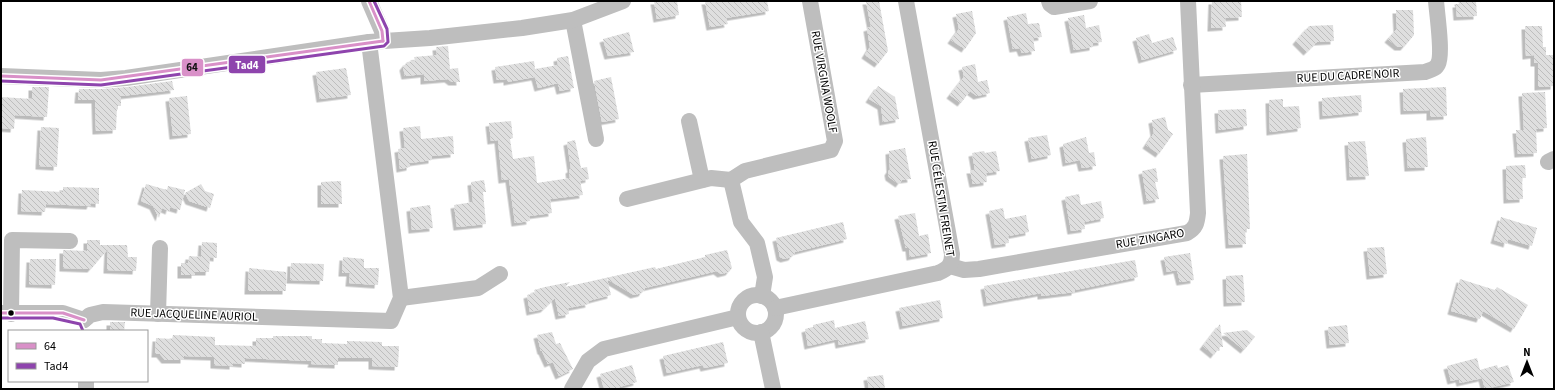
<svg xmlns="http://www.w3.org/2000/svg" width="1555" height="390" font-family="'Source Sans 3',sans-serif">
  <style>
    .building { fill: url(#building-back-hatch); filter: url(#shadow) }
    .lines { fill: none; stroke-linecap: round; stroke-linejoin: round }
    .street { stroke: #bebebe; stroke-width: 16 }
    .bus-1-casing { stroke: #fff; stroke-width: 6 }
    .bus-2-casing { stroke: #fff; stroke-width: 6 }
    .bus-1 { stroke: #d990c8; stroke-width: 3 }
    .bus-2 { stroke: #8e44ad; stroke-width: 3 }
    .bus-dot { fill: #000; stroke: #fff; stroke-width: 1.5 }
    .labels { text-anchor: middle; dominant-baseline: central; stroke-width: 3; stroke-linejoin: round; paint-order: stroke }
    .street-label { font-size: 12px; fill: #000; stroke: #fff }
    .line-badge { stroke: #fff; stroke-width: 1.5 }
    .badge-label { font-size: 11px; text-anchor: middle; font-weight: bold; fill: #fff }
    .pale-badge-label { font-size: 11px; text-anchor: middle; font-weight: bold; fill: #111 }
  </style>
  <defs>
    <pattern id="building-back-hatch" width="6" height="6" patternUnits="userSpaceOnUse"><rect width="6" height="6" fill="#dfdfdf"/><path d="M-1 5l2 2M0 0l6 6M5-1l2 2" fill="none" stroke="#bebebe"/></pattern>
    <filter id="shadow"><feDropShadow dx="-3.5" dy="3.5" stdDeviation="0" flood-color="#0004"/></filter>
  </defs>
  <rect width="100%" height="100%" fill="#fff"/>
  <g class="building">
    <polygon points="654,1 677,1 679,15 657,19"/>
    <polygon points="705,1 767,1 769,11 726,18 728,24 710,27"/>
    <polygon points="866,1 879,1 888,51 878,64 865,55 870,47 867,28 871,27"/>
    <polygon points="1212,1 1241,1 1242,17 1225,18 1226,27 1211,28"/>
    <polygon points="1458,1 1476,1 1477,16 1457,17 1456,4 1459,4"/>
    <polygon points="1396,10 1413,10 1414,35 1404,47 1398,47 1388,39 1397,29"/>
    <polygon points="972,11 976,33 965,49 951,40 959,29 956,14"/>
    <polygon points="1026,13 1028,24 1039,23 1042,37 1033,38 1035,51 1022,53 1020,48 1013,49 1007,17"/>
    <polygon points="1084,15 1086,28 1099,25 1102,42 1093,43 1093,47 1074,50 1068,18"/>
    <polygon points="1333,25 1334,41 1317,42 1307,52 1296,41 1309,26"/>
    <polygon points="1525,26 1542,26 1543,47 1546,47 1546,55 1554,55 1554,86 1538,87 1538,63 1534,63 1534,55 1526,56"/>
    <polygon points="629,32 634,52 608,56 603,39"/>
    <polygon points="1149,34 1152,43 1173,37 1177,50 1142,60 1136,38"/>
    <polygon points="448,46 450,69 458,68 460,82 452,82 448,79 424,81 424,74 405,76 403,67 407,62 415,61 414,57 437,55 436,47"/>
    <polygon points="568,56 574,88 560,91 558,83 538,88 535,77 507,82 507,79 497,80 495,67 534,61 535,69 558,65 557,58"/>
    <polygon points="975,64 978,82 987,80 990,93 977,96 970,91 961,103 950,95 964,77 962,67"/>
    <polygon points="346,68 351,95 320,99 316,72"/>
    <polygon points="611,77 619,119 602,122 594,81"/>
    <polygon points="172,81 174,90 121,96 121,106 117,106 116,130 96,131 95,100 78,100 79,89 102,89 127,87"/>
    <polygon points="878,86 895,97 899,119 883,122 881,106 869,99"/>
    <polygon points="32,87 49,87 47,117 15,115 14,129 1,128 1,97 32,99"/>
    <polygon points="1446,87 1447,116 1430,117 1430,110 1404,111 1403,89"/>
    <polygon points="1545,92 1547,128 1536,129 1537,153 1518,154 1516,130 1524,130 1522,93"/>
    <polygon points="1361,95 1362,112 1323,116 1322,98"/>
    <polygon points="187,96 191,134 173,136 169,98"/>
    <polygon points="1283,99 1283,107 1299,106 1301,128 1270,132 1269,100"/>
    <polygon points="1246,109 1247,126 1219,130 1218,110"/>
    <polygon points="1165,117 1168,130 1173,134 1159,154 1146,145 1154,133 1152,120"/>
    <polygon points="511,121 513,138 510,139 513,159 534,156 537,183 570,178 569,170 571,169 567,142 575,140 581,168 587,167 589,179 580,181 583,195 550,199 552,213 529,216 530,221 515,223 509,179 502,180 498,140 491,141 489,123"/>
    <polygon points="420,126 421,139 453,136 454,154 432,156 432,160 410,163 410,167 400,169 398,149 405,148 403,128"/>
    <polygon points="41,127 59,128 57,167 39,166"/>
    <polygon points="1047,135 1051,155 1032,159 1028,138"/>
    <polygon points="1086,137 1089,153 1094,152 1096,166 1082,168 1080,160 1066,163 1063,144"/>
    <polygon points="1426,137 1428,167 1408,168 1406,139"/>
    <polygon points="1365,141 1369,176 1350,177 1348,142"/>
    <polygon points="905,148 911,179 902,180 899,184 889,177 888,172 890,169 889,151"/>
    <polygon points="984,151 985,153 996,151 1000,171 986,173 987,182 973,184 970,170 975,170 972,153"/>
    <polygon points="1247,154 1250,229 1245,229 1246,244 1229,245 1223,156"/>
    <polygon points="1525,165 1526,178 1522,178 1523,199 1507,200 1506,166"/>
    <polygon points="1156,168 1158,182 1155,182 1159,199 1147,201 1142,171"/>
    <polygon points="484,180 486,192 483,192 486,224 457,227 454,205 473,202 471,182"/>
    <polygon points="341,181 342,204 321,204 321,182"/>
    <polygon points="146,184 167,190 168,186 185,190 180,210 170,207 169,211 162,208 159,218 153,206 141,201"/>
    <polygon points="201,184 205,191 214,194 210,208 189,201 185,193"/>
    <polygon points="63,187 99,188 99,204 91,203 90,206 46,204 45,212 21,211 22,190 63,192"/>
    <polygon points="1079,194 1081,205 1101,201 1104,218 1084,222 1085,229 1071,231 1065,197"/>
    <polygon points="430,205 433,228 412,230 410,208"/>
    <polygon points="1003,208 1005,219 1026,215 1029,232 1008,236 1009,243 995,245 989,211"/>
    <polygon points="915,213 919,236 928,234 931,253 910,257 909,248 906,248 898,216"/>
    <polygon points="1501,217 1537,228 1532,246 1508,239 1507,244 1494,240"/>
    <polygon points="843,222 847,239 795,252 792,257 784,259 780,257 776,238"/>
    <polygon points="87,240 100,240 100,245 127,245 128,257 137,257 136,271 107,270 108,249 91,269 63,268 63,250 87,251"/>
    <polygon points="202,242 217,243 217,258 210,257 209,272 195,272 195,275 181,275 181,263 188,263 189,256 201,257"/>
    <polygon points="1384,247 1387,274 1370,276 1367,248"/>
    <polygon points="727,250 732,268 729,272 721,274 717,271 645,288 642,293 634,295 607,279 611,295 588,301 589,304 568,308 569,314 559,316 555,298 544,309 530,312 527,295 535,293 534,290 545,287 570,282 565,287 655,267 656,269 705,257 705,255"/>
    <polygon points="1190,253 1194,280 1180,282 1177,270 1167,272 1164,257"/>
    <polygon points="343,257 364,259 364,268 379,268 378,285 349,283 350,273 342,273"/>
    <polygon points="30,259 56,259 55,285 29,284"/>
    <polygon points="1135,260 1138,277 1075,290 1075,292 1041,296 1041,293 987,303 984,286"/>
    <polygon points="291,263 324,264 323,281 290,280"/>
    <polygon points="249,268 286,272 286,291 248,291"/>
    <polygon points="1243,275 1245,302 1227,303 1226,276"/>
    <polygon points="1460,279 1495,290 1497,287 1528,305 1514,329 1483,311 1480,319 1451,311"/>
    <polygon points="940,300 943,318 903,326 899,308"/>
    <polygon points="834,320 835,328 865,321 869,339 839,345 838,339 808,346 805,329 813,327 813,325"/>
    <polygon points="110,322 125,322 124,331 110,331"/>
    <polygon points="1220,324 1223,347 1220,347 1214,355 1203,346"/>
    <polygon points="1347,325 1349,343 1330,345 1328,327"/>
    <polygon points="1247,330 1255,337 1244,350 1223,333"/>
    <polygon points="552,332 556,344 560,343 573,369 559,376 553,362 548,364 542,351 541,351 537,335"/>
    <polygon points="173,335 215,337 215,345 256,346 256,338 273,338 273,336 312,336 312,339 322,339 322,343 347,344 347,341 382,342 382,346 399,346 398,367 372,366 372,358 338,358 338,365 311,364 312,361 245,358 245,364 233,363 233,366 214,365 214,357 184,356 184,360 165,360 160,354 155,354 156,338 172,339"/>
    <polygon points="723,342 728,363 704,368 703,365 667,373 663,356"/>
    <polygon points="1477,358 1482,378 1460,383 1459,379 1451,381 1447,366"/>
    <polygon points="632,365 637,382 619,387 620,389 604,389 600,374"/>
    <polygon points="1497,365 1498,368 1508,365 1514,382 1485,389 1480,370"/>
    <polygon points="883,375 885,389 869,389 867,377"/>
  </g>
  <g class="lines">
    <g class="street">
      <polyline points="369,1 382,31 383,41"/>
      <polyline points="1049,1 1050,4 1054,7 1090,1"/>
      <polyline points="573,20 596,139"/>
      <polyline points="1,76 101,80 126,78 369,42 430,38 522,28 573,20 623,1"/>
      <path d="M1191,85L1425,72C1430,70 1436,69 1438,64C1443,55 1437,13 1436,1"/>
      <polyline points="689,121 702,180"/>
      <polyline points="1548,162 1554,159"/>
      <polyline points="627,199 711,178 731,180"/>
      <path d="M950,266L964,270L979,269L1187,233C1196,228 1197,223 1198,213L1188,1"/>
      <circle cx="757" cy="314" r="19"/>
      <polyline points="762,296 765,277 757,243 741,222 731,180 745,171 831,150 835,141 810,1"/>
      <polyline points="401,298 478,288 500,274"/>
      <path d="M775,308L938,273C948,269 952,265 952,254L906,1"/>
      <polyline points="1,313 63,313 84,320"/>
      <polyline points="11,314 12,240 70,241"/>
      <polyline points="158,314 160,248"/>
      <polyline points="84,320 90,315 103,312 391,321 401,298 369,42"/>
      <polyline points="761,332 773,389"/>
      <polyline points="86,389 86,381"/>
      <polyline points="572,389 588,361 604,349 738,317"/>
    </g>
    <defs>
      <g id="bus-1">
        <polyline points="369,1 382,31 383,41"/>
        <polyline points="1,76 101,80 383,41"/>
        <polyline points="1,313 63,313 84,320"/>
      </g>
      <g id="bus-2">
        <polyline points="1,81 101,85 384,46 388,42 387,29 374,1"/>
        <polyline points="1,318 53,318 80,324 83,331"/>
      </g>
    </defs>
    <use href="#bus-1" class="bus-1-casing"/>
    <use href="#bus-2" class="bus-2-casing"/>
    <use href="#bus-1" class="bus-1"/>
    <use href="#bus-2" class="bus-2"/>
  </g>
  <circle class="bus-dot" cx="11" cy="313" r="3.5"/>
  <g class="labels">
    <g class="street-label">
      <text transform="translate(1348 76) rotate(-3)">RUE DU CADRE NOIR</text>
      <text transform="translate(824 82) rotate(80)">RUE VIRGINA WOOLF</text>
      <text transform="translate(941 199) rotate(81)">RUE CÉLESTIN FREINET</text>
      <text transform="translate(1150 239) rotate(-10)">RUE ZINGARO</text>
      <text transform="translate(194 315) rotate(2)">RUE JACQUELINE AURIOL</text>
    </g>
  </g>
  <g class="line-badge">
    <rect x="228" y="55" width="38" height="19" rx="4" fill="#8e44ad"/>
    <rect x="181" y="58" width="23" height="19" rx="4" fill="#d990c8"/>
  </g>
  <g class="badge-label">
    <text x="247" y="69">Tad4</text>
  </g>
  <g class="pale-badge-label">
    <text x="192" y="71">64</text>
  </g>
  <rect width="1555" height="390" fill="none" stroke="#000000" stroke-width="4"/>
  <rect x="8" y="330" width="140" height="52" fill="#ffffff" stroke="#999999"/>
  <rect x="16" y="343" width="20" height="6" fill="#d990c8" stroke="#999999"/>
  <text x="44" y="350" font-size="12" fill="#000000">64</text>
  <rect x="16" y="363" width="20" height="6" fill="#8e44ad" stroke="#999999"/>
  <text x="44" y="370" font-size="12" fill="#000000">Tad4</text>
  <g transform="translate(1527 362)" stroke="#ffffff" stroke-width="3" paint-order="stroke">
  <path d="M0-3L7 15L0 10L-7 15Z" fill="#000000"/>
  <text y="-6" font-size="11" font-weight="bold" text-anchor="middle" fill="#000000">N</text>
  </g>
</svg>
